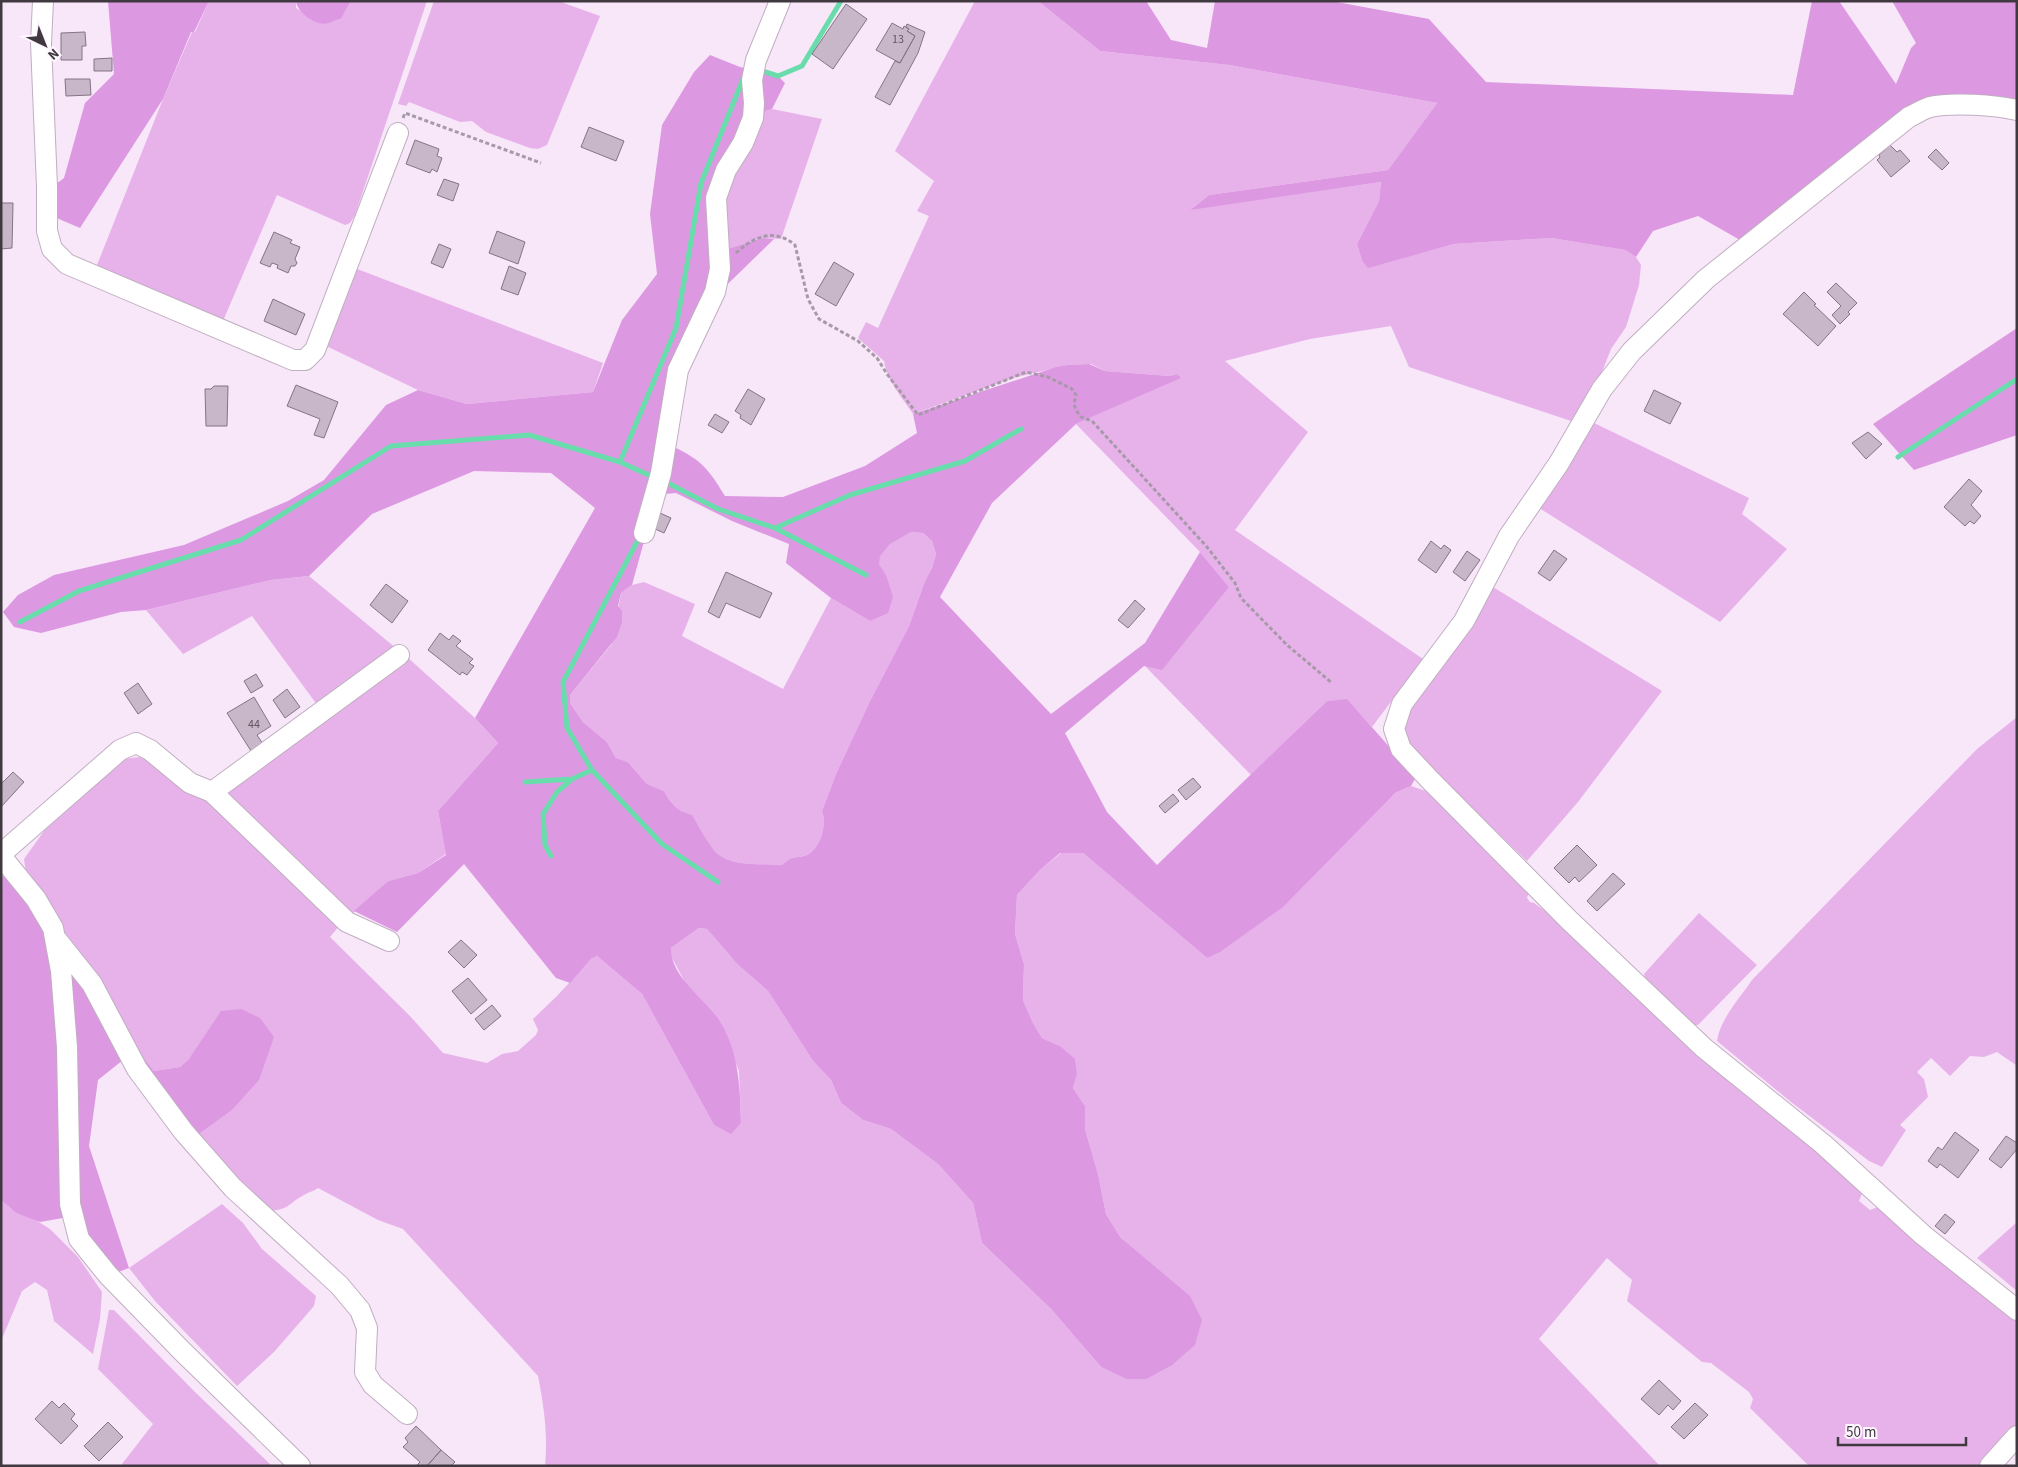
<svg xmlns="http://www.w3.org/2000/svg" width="2018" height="1467" font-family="'Source Sans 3',sans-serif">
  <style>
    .green { fill: #e7b2ea }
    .forest { fill: #dd98e2; fill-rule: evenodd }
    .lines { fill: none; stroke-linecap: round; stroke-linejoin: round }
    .stream { stroke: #68dcab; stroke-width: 5 }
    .building { fill: #c8b6c9; stroke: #847485 }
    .minor-casing { stroke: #c0aec1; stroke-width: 22 }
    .path { stroke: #a79aa8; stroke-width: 3; stroke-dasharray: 4 2.5; stroke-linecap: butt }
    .minor { stroke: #fff; stroke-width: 20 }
    .labels { text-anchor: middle; stroke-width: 4; stroke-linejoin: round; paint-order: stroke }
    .number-label { font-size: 12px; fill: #625862 }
  </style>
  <rect width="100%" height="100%" fill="#f8e6f9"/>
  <path class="green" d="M209,1H296V8L324,24L341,19L351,1H427L355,215L350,223L345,225L277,195L223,321L95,270L163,99L192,32H195Z
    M434,1H558L600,16L547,145L538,149L530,148L486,132L472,121L460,122L409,102L406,106L398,104Z
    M975,1H1038L1100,51L1229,65L1437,103L1388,170L1209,195L1191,209L1381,182L1379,201L1357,244L1362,261L1368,267L1454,244L1551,238L1625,250L1636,257L1641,265L1639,285L1626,327L1611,349L1600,377L1574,422L1409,367L1391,326L1310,339L1225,361L1308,432L1235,530L1423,659L1372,727L1347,700L1327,701L1251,775L1144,665L1229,587L1200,552L1076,424L1180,378L1177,374L1170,376L1105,371L1091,364L1067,365L1013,378L913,414C902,397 887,381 884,361L858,338L866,322L878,328L929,216L917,211L934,181L895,151Z
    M772,109L822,119L781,239L762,238L724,250L720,170L751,125L766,111Z
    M352,267L603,363L593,392L467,404L418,390L322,344Z
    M1592,422L1749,498L1742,514L1787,549L1720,622L1536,506Z
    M911,532L923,533L932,541L936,554L932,568L925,581L909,626L869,703L836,774L822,811C827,824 821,848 807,855C795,860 795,853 782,865C761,863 729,868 714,850C706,841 699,825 692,816C678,812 670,803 664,791L647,784L628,762L616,758L607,742L583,722L570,703V695L612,644L621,593L632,585L644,582L695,604L682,636L783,689L831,598L870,621L886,575C884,572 880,567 879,564C875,549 901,537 911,532Z
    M309,576L397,649L318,706L252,616L183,654L146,610L271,580Z
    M1488,584L1662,691L1578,802L1527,861L1411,750L1402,738V720Z
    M407,657L475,718L498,743L438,811L446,854L418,873L388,881L350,916L228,797L230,786Z
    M2017,717V1064L2016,1065L1997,1052L1984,1057L1970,1056L1950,1076L1931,1058L1917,1072L1924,1079L1928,1097L1900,1125L1906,1130L1882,1167L1869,1161L1791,1102L1717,1041C1720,1019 1740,998 1752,980L1977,749Z
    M140,757L151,761L214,806L340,925L330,937L410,1016L443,1053L487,1063L502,1054L518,1051L536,1035L538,1030L533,1019L557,996L591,959L597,956L642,994L714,1125L738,1126L741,1123L739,1071L718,1020L686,984L671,956V948L699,928L707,929L737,964L768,991L813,1061L831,1080L841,1103L863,1120L891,1129L938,1164L973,1203L982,1243L1051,1309L1101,1367L1126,1379H1147L1171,1366L1140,1256L1121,1238L1106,1214L1098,1174L1085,1129V1106L1073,1088L1077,1075L1060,1046L1042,1038L1033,1023L1023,1000L1024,964L1015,934L1017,895L1040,870L1061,853H1083L1207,958L1395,793L1411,786L1426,791L1529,892L1527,898L1530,902L1534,903L1560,922L1864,1188L1859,1201L1870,1210L1883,1205L2017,1316V1427L1982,1466H1809L1750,1408L1753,1399L1749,1392L1711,1363L1702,1362L1627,1301L1632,1280L1607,1258L1539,1339L1660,1466H545C548,1435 544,1406 538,1376L403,1229L378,1220L318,1188C314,1191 309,1192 304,1195C286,1205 290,1210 266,1211L195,1137L231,1111L189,1059L180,1067L154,1071L122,1031L27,880L24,859L44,831L124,759Z
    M1699,913L1757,965L1698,1025H1695L1646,981L1644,974Z
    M1,1200L16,1213L34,1219L50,1229L78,1257L102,1292L100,1319L93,1354L54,1321L47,1290L35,1282L22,1291L1,1341Z
    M222,1204L243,1223L262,1249L316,1296L314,1306L274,1352L237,1386L155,1301L129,1268Z
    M2017,1222V1291L1977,1258Z
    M109,1310H114L195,1392L272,1466H124L122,1464L153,1424L98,1369Z"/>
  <path class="forest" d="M108,1H209L194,32H191L163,99L80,228L52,216V187L64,178L85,103L114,74Z
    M296,1H351L341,19C336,20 330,23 325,24C314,24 297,12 296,1Z
    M1038,1H1146L1171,40L1207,48L1215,1H1331L1429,19L1486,82L1793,95L1812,1H1839L1896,84L1911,48L1916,43L1892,1H2017V112L1923,100L1908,106L1740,240L1698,216L1653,231L1636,257L1625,250L1551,238L1454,244L1368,268L1362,261L1357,244L1379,201L1381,182L1190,210L1209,195L1388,170L1437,103L1229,65L1100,51Z
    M710,55L740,67L778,76L785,83L772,109L766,111L751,125L720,170L724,250L762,238L774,239L698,313L668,444C701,460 706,465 725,496L783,497L865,466L917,433L913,414L1056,367L1067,365L1089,364L1105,371L1170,376L1177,374L1181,378L1076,424L992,503L940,597L1051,714L1145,643L1200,552L1229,587L1162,670L1144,666L1065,733L1107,812L1157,865L1327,701L1347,699L1416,777L1411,786L1395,793L1283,907L1220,952L1207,958L1083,853H1060L1040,870L1017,895L1015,934L1024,964L1023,1000L1033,1023L1042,1038L1060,1046L1075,1059L1077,1075L1073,1088L1085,1106V1129L1098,1174L1106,1214L1121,1238L1190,1296L1202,1320L1195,1345L1171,1366L1147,1379H1126L1101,1367L1051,1309L982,1243L973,1203L938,1164L891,1129L863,1120L841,1103L831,1080L813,1061L768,991L737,964L707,929L699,928L671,948C670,976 705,999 719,1020C739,1051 740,1087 741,1123L731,1134L714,1125L642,994L597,956L591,959L570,983L556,978L464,864L397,932L354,911L388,881L418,873L446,855L438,811L498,743L475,718L595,508L551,473L474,471L372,514L309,576L271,580L146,610L121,612L41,633L14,627L3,612L18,595L54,575L184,545L288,501L324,480L386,405L418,390L467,404L593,392L622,320L657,274L650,214L662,125L694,72ZM676,493L732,521L789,544L786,563L831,598L870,621L888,613L893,597L886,575L879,564L880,556L890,544L911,532L923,533L932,541L936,554L932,568L925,581L909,626L869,703L836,774L822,811C827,824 821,848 807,855C795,860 795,853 782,865C761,863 729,868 714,850C706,840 699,826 692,815C678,812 670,803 664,791L647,784L628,762L616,758L607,742L583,722L570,703V695L617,637L622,622V611L618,606L621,593L632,585L646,534L665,494Z
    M2017,328V435L1914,470L1873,424Z
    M1,876L27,880L122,1031L154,1071L180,1067L189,1059L221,1011L241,1009L260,1018L274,1037L259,1080L231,1111L195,1137L123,1060L98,1080L89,1146L129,1268L113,1274L77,1220L63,1218L40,1222L16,1213L1,1200Z"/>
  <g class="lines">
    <path class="stream" d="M759,70L778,76L802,66L841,1
      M1898,457L2017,379
      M655,478L620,462L676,328L701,183L743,79L746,76
      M664,481L718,509L775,528L850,495L965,461L1021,429
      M775,528L866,575
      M640,536L563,682L567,728L592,770L662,844L718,882
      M20,622L79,591L241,540L391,446L529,435L620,462
      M525,782L572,779
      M551,856L545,845L543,814L557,792L572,779L592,770"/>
  </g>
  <path class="building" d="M846,4L867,19L833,69L812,54Z
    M892,23L903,29L904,26L909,29L907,31L915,36L900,63L876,50Z
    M907,24L925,32L918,53L890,105L875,97L895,61L900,63L915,36L907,31L909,29L906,27Z
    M85,32L86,46H82V60H61V33Z
    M112,58V71H94V59Z
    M65,79H90L91,95L66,96Z
    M589,127L624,141L616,161L581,147Z
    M415,140L439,149L437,156L442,158L437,172L432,169L430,173L406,164Z
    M1890,145L1897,152L1900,150L1910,161L1891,177L1877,160L1880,157L1879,155Z
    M1936,149L1949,163L1942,170L1928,157Z
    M444,179L459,184L453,201L437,195Z
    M1,203H13L12,248L1,249Z
    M497,231L525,242L518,264L489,253Z
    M274,232L292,240L290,243L300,247L295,259L297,263L295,266H291L288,273L277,268L278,265L272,263L270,267L260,263Z
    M439,244L451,249L443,268L431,263Z
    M834,262L854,274L836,306L815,294Z
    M509,266L526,273L518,295L501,289Z
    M1836,283L1857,303L1848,312L1850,314L1840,324L1832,315L1841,306L1827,292Z
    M1804,292L1816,304L1814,305L1836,326L1818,346L1783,314Z
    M273,299L305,314L296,335L264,321Z
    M296,385L338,402L324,438L314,435L320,419L287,406Z
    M214,386H228L227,426H206L205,389H211Z
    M748,389L765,399L751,425L740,418L741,415L735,411Z
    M1654,390L1681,403L1670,424L1644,411Z
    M715,414L729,422L722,433L708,425Z
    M1868,432L1882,444L1866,459L1852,443Z
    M1969,479L1982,491L1971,505L1981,516L1974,524L1970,521L1965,526L1944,507Z
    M660,513L671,518L664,533L653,528Z
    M1431,541L1441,549L1444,545L1451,550L1436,573L1418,560Z
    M1554,550L1567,559L1550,581L1538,573Z
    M1467,551L1480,560L1465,581L1453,572Z
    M726,572L772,593L760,618L726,603L719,618L708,612Z
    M386,584L408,601L392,623L370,605Z
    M1135,600L1145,609L1128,628L1118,620Z
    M440,633L449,640L453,635L461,641L456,646L473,659L469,663L474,666L467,675L462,672L460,675L428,650Z
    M256,674L263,686L251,693L244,681Z
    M138,683L152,704L138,714L124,693Z
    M287,689L300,707L285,718L273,700Z
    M254,697L271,726L257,735L263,744L251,751L227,713Z
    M13,772L24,782L1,807V784Z
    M1193,778L1201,787L1186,800L1178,790Z
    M1173,794L1179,801L1165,813L1159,806Z
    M1577,845L1597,865L1579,882L1575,877L1569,883L1554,868Z
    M1613,873L1625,884L1597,911L1587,901Z
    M461,940L477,955L464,968L448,952Z
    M468,978L487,1000L471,1014L452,991Z
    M492,1005L501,1016L484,1030L475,1019Z
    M1955,1132L1979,1150L1958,1178L1940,1164L1937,1168L1928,1161L1938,1147L1942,1150Z
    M2006,1136L2017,1143V1149L2001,1168L1989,1159Z
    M1945,1214L1955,1222L1945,1234L1935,1226Z
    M1659,1380L1681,1401L1673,1410L1668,1405L1659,1415L1641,1399Z
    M52,1401L59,1408L64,1403L75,1414L71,1419L78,1426L61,1444L35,1419Z
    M1695,1403L1708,1415L1684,1439L1671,1427Z
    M108,1422L123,1437L99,1461L84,1446Z
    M416,1426L441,1450L427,1466H416L420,1462L403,1447L408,1442L405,1438Z
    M441,1450L455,1462L451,1466H427Z"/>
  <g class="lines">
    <g class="minor-casing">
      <path id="minor" d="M43,1L41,43L47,187V231L52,249L67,264L293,360H305L315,350L398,133
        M2017,110C1995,105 1952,102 1930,107C1923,109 1916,114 1909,117L1706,279L1632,351L1602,389L1559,463L1509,536L1464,621L1402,704L1394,729L1401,749L1430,780L1569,920L1704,1048L1823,1144L1923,1235L2017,1310
        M644,533L661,473L678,370L715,292L720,269L716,198L726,170L743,143L753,118L754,103L752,80L756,60L780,1
        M212,792L347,922L389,941
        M1,854L120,750L136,743L150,750L190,783L212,792L399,655
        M1,856L36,899L53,928L61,971L67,1047L70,1204L79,1239L108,1275L182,1351L300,1466
        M57,940L92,984L137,1069L183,1131L233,1188L339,1285L360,1310L367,1328L365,1372L373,1385L407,1414
        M1990,1466L2017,1436"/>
    </g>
    <path class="path" d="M403,118L405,113L541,163
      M736,253C754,236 775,228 795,245L808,299L819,319L858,341L877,358L887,374L918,415L1026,372L1048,377L1072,389L1076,395L1074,404L1076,410L1081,417L1092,421L1207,547L1235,583L1241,598L1287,645L1332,683"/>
    <use href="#minor" class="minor"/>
  </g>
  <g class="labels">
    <g class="number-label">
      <text x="898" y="43">13</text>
      <text x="254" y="728">44</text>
    </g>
  </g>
  <rect width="2018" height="1467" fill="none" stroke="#403940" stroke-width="5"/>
  <g transform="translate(45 45) rotate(137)" stroke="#fff7ff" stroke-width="4" paint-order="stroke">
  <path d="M0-4L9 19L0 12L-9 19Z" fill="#403940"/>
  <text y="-8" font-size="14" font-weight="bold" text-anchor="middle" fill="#403940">N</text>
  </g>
  <path d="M1838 1437v8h128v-8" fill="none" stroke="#403940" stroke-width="2.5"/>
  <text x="1846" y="1437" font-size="15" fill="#403940" stroke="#fff7ff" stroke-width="4" paint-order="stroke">50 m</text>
</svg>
